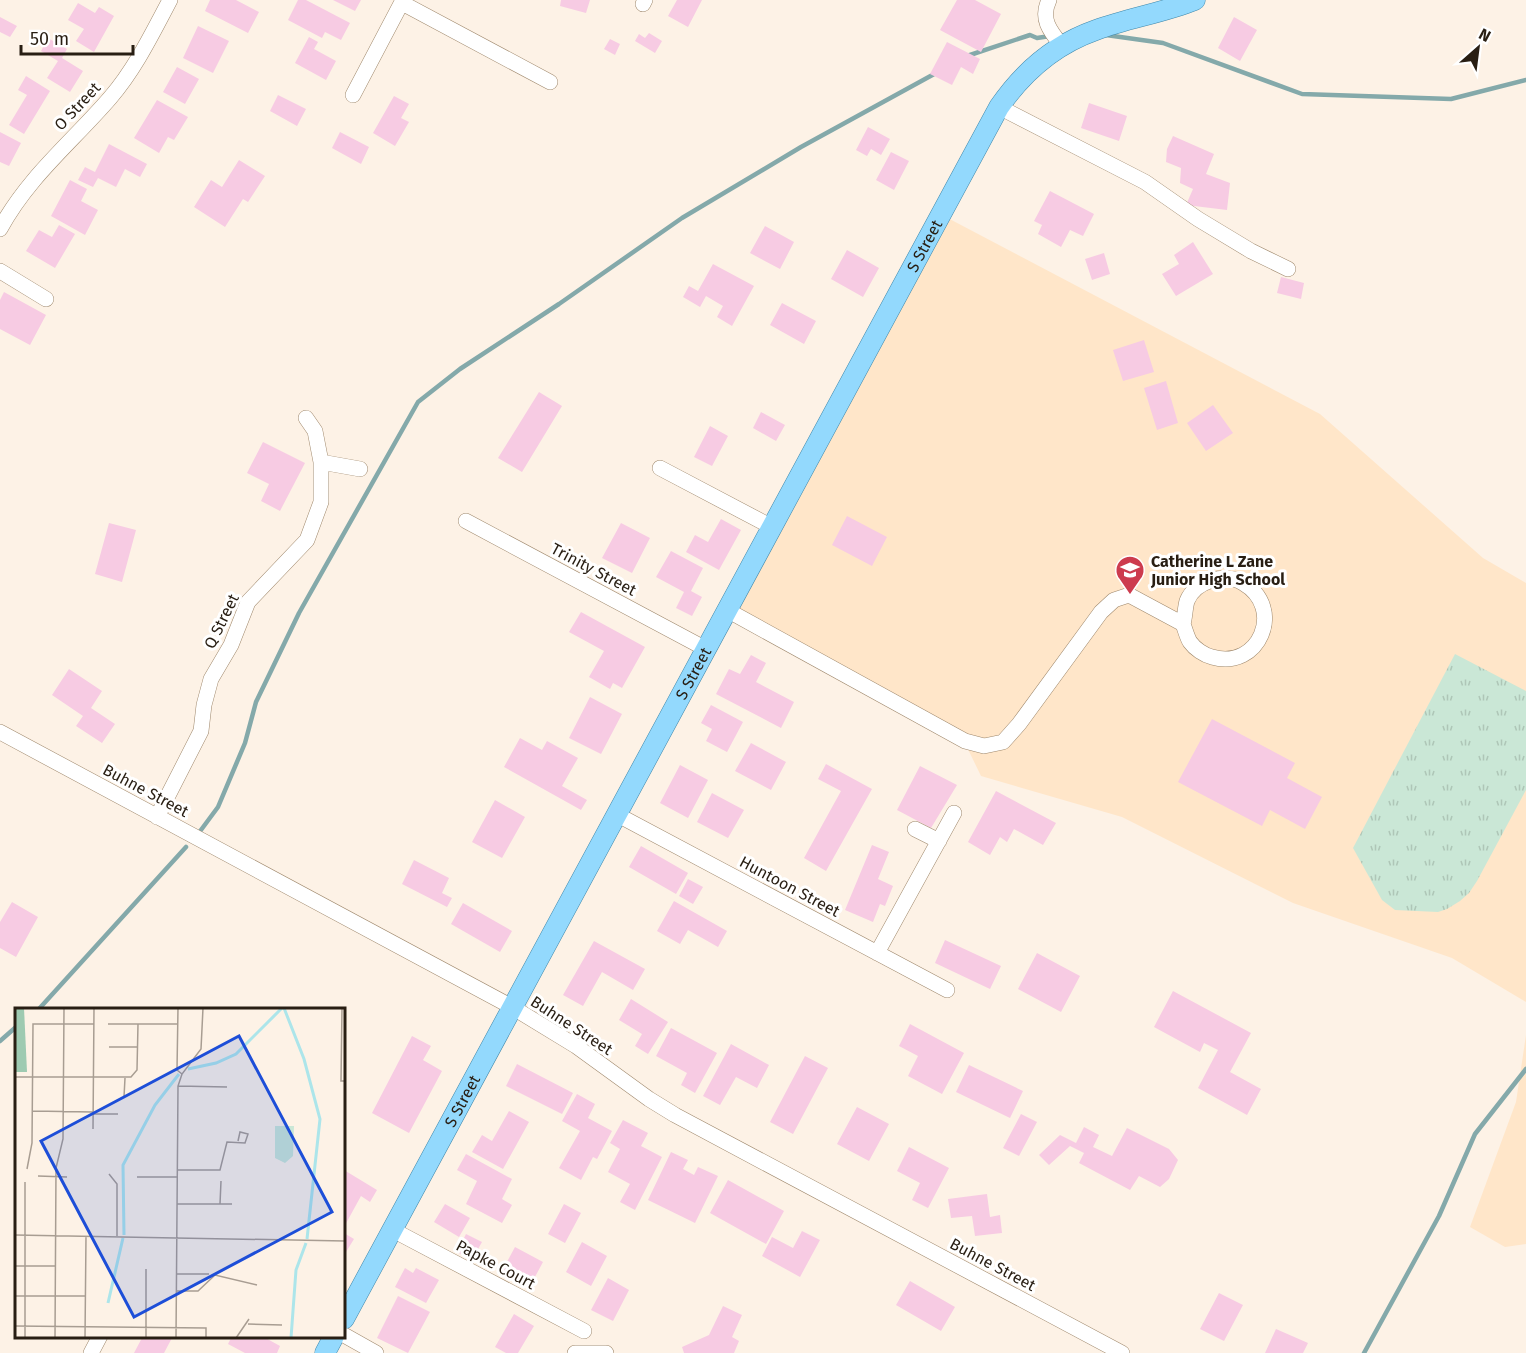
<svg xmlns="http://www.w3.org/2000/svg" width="1526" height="1353" font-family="'Fira Sans',sans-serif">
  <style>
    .built { fill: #ffe6c9 }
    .park { fill: url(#park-tufts) }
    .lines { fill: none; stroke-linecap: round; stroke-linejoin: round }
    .stream { stroke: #84a9aa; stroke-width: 4.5 }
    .building { fill: #f7cbe3 }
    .minor-casing { stroke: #9f886c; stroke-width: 16 }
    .major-casing { stroke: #3f87aa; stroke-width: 21 }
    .minor { stroke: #fff; stroke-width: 15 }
    .major { stroke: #93d9fd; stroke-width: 20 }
    .labels { text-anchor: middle; stroke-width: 6; stroke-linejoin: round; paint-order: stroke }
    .street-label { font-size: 16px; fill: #281e13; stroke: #fff }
    .poi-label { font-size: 16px; font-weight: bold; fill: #281e13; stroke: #fff; text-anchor: start }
    .inset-river { fill: none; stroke: #ace5ea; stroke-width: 3 }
    .inset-road { fill: none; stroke: #a89d92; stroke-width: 1.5 }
    .view { fill: #1d4ed8; fill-opacity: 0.15; stroke: #1d4ed8; stroke-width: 3 }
    .inset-edge { fill: none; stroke: #281e13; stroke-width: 3 }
  </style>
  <defs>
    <pattern id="park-tufts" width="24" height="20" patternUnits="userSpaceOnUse" patternTransform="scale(1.5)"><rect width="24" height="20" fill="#cae7d6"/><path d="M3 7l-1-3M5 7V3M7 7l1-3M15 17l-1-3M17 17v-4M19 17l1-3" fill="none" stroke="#aec6b7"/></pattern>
  </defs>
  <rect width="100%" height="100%" fill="#fdf2e6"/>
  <path class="built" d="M942,215L1320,414L1483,558L1526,583V1002L1452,958L1293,903L1122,817L981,776L964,741L727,610Z
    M1526,1035V1244L1505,1247L1470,1227L1516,1102Z"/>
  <path class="park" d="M1455,654L1526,691V790L1477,881L1469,893L1460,901L1447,909L1438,912L1395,910L1382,900L1353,848Z"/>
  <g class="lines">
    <path class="stream" d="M1106,35L1163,43L1302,94L1451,99L1526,80
      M967,56L1030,35L1037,38L1050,36
      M198,834L218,807L245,743L256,702L299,613L418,402L460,369L559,304L682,218L801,147L936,73
      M38,1010L186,847
      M0,1041L16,1027
      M1364,1353L1439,1216L1475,1134L1526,1069"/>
  </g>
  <path class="building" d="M210,0H236L259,12L248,33L205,11Z
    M298,0H306L350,23L341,40L325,32L322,38L288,20Z
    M333,0H361L355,11Z
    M561,0H590L586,13L560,6Z
    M677,0H702L688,27L668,16Z
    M957,0H975L1001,14L981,52L940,30Z
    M78,3L95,13L99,7L114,16L94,52L76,41L84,29L68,20Z
    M0,17L17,26L10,37L0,32Z
    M1234,17L1257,30L1240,61L1218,48Z
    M198,26L229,41L213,73L183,58Z
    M649,33L662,41L655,53L635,41L639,34L645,38Z
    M309,37L318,42L314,49L336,61L326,80L295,63Z
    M48,38L67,49L62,58L83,71L70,92L47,78L58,61L41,51Z
    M610,39L620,44L615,55L604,49Z
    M947,42L980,59L973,74L961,67L952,85L930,74Z
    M177,67L199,79L185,104L163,92Z
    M26,76L50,91L24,134L9,125L27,95L18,90Z
    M278,95L306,109L297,126L270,111Z
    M394,96L409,104L401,118L409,122L395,146L373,133Z
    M157,100L188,117L174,140L168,137L159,153L134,138Z
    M1089,103L1127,116L1119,141L1081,128Z
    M868,127L890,139L881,155L871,149L867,156L856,150Z
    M0,132L21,143L9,166L0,162Z
    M340,132L369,147L361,164L332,148Z
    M1173,136L1214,154L1206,174L1230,183L1227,210L1186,205L1193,189L1180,183L1181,168L1166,162L1167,149Z
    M109,144L147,164L140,177L125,169L116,187L98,178L93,187L78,180L85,167L95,172Z
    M891,152L909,161L894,190L876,180Z
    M239,160L265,176L248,202L243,199L225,227L194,207L211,180L222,187Z
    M70,180L87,189L81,201L98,210L85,235L51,216Z
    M1050,191L1094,214L1083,236L1070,230L1061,247L1038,234L1042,225L1034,221Z
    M59,225L75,234L55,268L26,251L39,230L52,237Z
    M765,226L794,242L780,269L750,253Z
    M1193,242L1213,274L1176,296L1162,274L1179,264L1174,255Z
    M847,250L879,268L863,297L831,279Z
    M1104,253L1110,274L1092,280L1085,259Z
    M713,264L754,286L732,326L717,317L723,306L706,296L700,307L683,297L689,286L698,291Z
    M1281,277L1304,283L1301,299L1277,293Z
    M4,292L46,315L30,345L0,329V300Z
    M782,303L816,321L804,344L770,325Z
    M1144,340L1154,372L1123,381L1113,350Z
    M1166,381L1178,423L1157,430L1144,388Z
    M539,392L562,406L522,472L498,458Z
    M1213,405L1233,433L1206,451L1187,423Z
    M761,412L785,425L776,441L753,428Z
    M710,426L728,436L712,466L694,457Z
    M263,442L305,463L280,511L261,501L269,484L247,473Z
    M847,516L887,537L872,566L832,545Z
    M721,519L741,530L719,570L686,552L695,535L708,542Z
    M109,523L136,530L122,582L95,574Z
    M621,523L650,538L632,573L602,558Z
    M671,551L703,568L691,591L702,597L692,616L676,608L684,592L656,577Z
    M581,612L645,647L622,688L613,683L610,689L589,677L604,651L569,632Z
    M751,655L766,663L756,682L794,702L781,728L716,694L729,669L740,674Z
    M69,669L102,691L91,708L115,724L102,743L76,726L83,716L52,695Z
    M590,697L622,714L601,754L569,738Z
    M711,705L743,722L727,752L706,741L712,729L701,723Z
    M1212,719L1295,763L1287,778L1322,797L1305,829L1270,810L1262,826L1178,782Z
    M520,738L542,750L547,741L578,758L562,786L587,800L581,810L504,767Z
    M751,743L786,762L771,790L735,771Z
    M826,764L872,789L826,871L804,858L841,791L818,779Z
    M680,765L708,780L688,818L660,803Z
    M920,766L957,785L931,828L897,810Z
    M996,791L1056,823L1043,845L1014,829L1007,842L1000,837L990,855L968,842Z
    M712,793L744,810L728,838L697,822Z
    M495,800L525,817L502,858L472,842Z
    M872,845L889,852L878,879L893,886L885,906L880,904L873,922L845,910Z
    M641,846L688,873L676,894L629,867Z
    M414,860L449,878L442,893L452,898L447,907L402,884Z
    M688,879L703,887L693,904L679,896Z
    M674,901L727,931L718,947L688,930L680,944L657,931Z
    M12,902L38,917L16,957L0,948V922Z
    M463,903L512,931L500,952L451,924Z
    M945,940L1001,966L990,989L935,963Z
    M594,941L645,969L633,990L602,972L583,1006L563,995Z
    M1037,953L1080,976L1061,1012L1018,989Z
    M1173,991L1251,1033L1230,1072L1261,1089L1247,1115L1198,1088L1218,1050L1204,1043L1200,1052L1154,1027Z
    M631,999L668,1022L648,1054L635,1046L642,1034L619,1020Z
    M910,1024L964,1053L942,1094L908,1076L918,1056L899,1046Z
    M671,1028L717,1053L695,1093L681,1085L687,1073L656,1056Z
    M412,1036L431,1046L423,1060L442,1071L409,1133L372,1113Z
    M731,1044L769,1065L757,1088L736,1077L720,1105L703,1096Z
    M805,1056L828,1068L793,1134L770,1122Z
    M517,1064L573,1093L562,1114L506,1086Z
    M969,1065L1023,1091L1010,1118L956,1092Z
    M577,1094L595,1104L588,1118L612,1131L597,1159L593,1157L581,1180L559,1168L580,1131L562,1121Z
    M857,1107L889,1124L869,1161L837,1144Z
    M509,1111L529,1122L503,1169L472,1152L482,1135L492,1141Z
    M1021,1114L1037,1122L1019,1156L1003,1148Z
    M623,1120L648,1133L641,1146L662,1157L635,1210L620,1202L630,1184L608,1172L620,1149L610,1143Z
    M1084,1127L1099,1135L1093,1147L1112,1156L1127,1128L1169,1149L1178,1160L1169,1179L1160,1187L1139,1176L1130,1190L1079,1163L1084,1153L1070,1146L1049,1165L1039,1155L1060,1135L1076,1143Z
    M909,1147L949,1168L928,1208L912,1200L920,1183L897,1171Z
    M671,1152L688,1160L683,1169L694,1175L698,1167L718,1176L695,1223L648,1200Z
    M466,1154L512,1179L502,1199L512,1205L502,1223L466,1204L477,1181L457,1170Z
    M344,1170L377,1190L370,1202L361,1196L344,1227Z
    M728,1180L784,1211L766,1244L710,1213Z
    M987,1194L990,1217L1000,1215L1002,1233L975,1236L972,1216L951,1218L948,1199Z
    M445,1204L470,1218L459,1237L434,1222Z
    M564,1204L581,1213L565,1243L548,1234Z
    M802,1231L820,1240L800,1277L762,1256L772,1237L793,1248Z
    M344,1233L354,1239L346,1252L344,1250Z
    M466,1234L482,1242L472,1260L457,1252Z
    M582,1242L607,1256L591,1286L566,1272Z
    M515,1247L543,1262L529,1288L501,1273Z
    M405,1268L413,1273L416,1268L439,1280L426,1303L395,1287Z
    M608,1278L629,1290L613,1321L591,1310Z
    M910,1281L955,1307L941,1331L896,1305Z
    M1219,1293L1243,1305L1224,1341L1200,1329Z
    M398,1296L430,1312L408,1353L377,1338Z
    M723,1306L742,1315L732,1337L739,1341L734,1353H684L682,1347L709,1335Z
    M514,1314L534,1326L518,1353H506L495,1347Z
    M1276,1329L1308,1343L1303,1353H1265Z
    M143,1336H173L164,1353H134Z
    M232,1336H262L280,1346L277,1353H245L228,1344Z"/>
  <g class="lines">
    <g class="minor-casing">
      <path id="minor" d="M1049,0C1040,19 1050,31 1062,46
        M402,3L550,82
        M643,4L645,0
        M353,95L403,0
        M999,107L1145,182L1198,219L1251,251L1288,269
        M0,229C28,177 72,142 110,98C135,69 152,34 170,0
        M0,271L46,299
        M321,462L360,469
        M660,468L772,527
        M466,521L706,649
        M727,610L965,741L984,746L1003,742L1019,724L1101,612L1114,600L1129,595L1183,624C1185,629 1187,637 1190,642C1195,649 1204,655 1212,657C1259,671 1286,608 1243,583C1225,572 1195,581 1187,601C1185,608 1185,617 1183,624
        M0,732L512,1007L576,1046L649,1099L675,1115L1122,1353
        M616,814L947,990
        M157,817L201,731L204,705L211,679L231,645L248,602L307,540L321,502V462L315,431L306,418
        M915,829L939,841
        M877,953L954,813
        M391,1229L584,1331
        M344,1335L376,1353
        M91,1353L100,1336
        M575,1353H606"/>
    </g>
    <g class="major-casing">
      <g id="major">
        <path id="s1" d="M344,1319L999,107C1023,72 1056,44 1096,30C1128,18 1163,13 1195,0"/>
        <path d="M325,1353L334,1336"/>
      </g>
    </g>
    <use href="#minor" class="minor"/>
    <use href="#major" class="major"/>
  </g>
  <defs>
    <g id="school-pin" transform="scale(1.5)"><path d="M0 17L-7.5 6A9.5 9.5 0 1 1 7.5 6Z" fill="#cd3c4e" stroke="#fff"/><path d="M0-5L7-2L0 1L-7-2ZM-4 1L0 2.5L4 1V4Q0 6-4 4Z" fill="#fff"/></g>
  </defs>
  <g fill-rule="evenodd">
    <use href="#school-pin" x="1130" y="570"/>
  </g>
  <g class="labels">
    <g class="street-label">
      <text transform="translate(77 106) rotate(-47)" y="6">O Street</text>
      <text dy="6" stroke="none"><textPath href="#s1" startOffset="1220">S Street</textPath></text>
      <text transform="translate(594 569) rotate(28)" y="6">Trinity Street</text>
      <text transform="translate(221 621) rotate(-64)" y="6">Q Street</text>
      <text dy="6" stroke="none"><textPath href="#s1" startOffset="734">S Street</textPath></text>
      <text transform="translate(146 790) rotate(28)" y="6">Buhne Street</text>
      <text transform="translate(790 886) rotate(28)" y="6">Huntoon Street</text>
      <text transform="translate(572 1025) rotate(33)" y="6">Buhne Street</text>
      <text dy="6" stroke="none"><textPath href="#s1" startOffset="248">S Street</textPath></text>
      <text transform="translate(496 1264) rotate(28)" y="6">Papke Court</text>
      <text transform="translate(993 1264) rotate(28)" y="6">Buhne Street</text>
    </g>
    <g class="poi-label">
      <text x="1151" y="567">Catherine L Zane<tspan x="1151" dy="18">Junior High School</tspan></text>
    </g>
  </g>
  <g transform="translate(15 1008)">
    <rect width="330" height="330" fill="#fdf2e6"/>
    <path d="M0,0H9L12,64H1Z" fill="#9ecab1"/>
    <path d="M260,118H279L278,148L270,155L260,150Z" fill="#cae7d6"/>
    <path class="inset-river" d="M269,0L289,51L305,111L292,231M173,61L201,55L221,46L267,0M109,227L108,157L140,97L164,66M93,295L108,230M276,330L281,262L291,235"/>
    <path class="inset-road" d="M163,0L162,62L167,66M327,0L326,73H330M93,16H162M94,39H123M0,69H116L122,62L123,16M163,78L212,79M109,89L110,70M17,103L78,104M78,106H103M78,121L79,0M12,161L17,135L18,16H79M162,162H205L212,134L230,135L233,126L225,124L223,133M94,166L102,176V228M23,168L52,169M122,169H162M162,196H217M205,196L206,173M0,227L330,233M0,258H41M161,266H194M161,283H183L200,267L242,277M0,288H71M233,316L267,317M0,318L191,320V330M10,330V174M40,330L41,160L48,131L49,0M70,330L71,228M131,330V261M161,330L163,78L167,66L186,41L188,0M221,330L234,311"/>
    <path class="view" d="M224,28L317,204L119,309L26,133Z"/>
    <rect width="330" height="330" class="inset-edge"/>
  </g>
  <g transform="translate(1478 48) rotate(28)" stroke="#ffffff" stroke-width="4.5" paint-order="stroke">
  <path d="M0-4.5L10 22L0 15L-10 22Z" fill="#281e13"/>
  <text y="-9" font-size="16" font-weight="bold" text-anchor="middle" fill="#281e13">N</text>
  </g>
  <path d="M21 45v9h112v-9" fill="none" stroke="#281e13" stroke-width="3"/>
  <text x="30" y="45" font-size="18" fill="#281e13" stroke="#ffffff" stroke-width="4.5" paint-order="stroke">50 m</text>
</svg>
